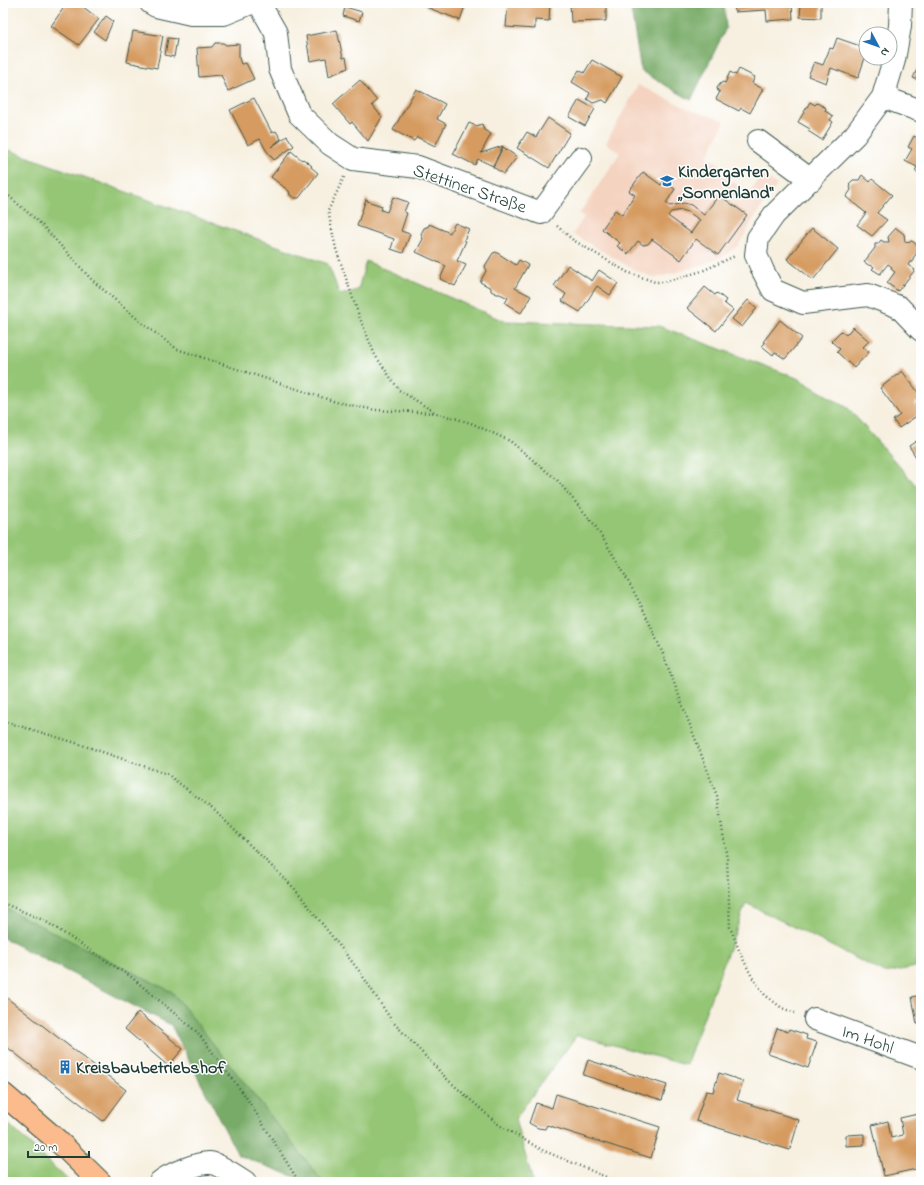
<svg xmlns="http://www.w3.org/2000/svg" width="924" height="1185" font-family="'Indie Flower',sans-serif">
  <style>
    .built { fill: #f4d3c0 }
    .green { fill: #95c676; stroke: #5a8255 }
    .forest { fill: #78ab67; stroke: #4c744e }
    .building { fill: #d69b61; fill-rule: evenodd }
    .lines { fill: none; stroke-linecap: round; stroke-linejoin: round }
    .street-casing { stroke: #3f584e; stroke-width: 24 }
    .primary-casing { stroke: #3f584e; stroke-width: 24 }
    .path { stroke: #3f584e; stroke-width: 2.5; stroke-dasharray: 1 3; stroke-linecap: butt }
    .street { stroke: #fff; stroke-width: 22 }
    .primary { stroke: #fbbb8c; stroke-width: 22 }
    .labels { text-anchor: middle; stroke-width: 3; stroke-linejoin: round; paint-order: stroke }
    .poi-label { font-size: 18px; font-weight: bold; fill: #1f3d34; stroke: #fff; text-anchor: start }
    .street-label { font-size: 18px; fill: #1f3d34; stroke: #fff }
  </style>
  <rect width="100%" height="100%" fill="#fff"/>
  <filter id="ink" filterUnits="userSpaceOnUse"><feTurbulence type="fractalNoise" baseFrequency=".025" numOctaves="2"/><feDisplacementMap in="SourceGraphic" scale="8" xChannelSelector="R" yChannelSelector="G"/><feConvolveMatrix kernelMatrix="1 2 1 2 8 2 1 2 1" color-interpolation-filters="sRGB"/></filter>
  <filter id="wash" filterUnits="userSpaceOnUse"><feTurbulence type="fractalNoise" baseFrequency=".012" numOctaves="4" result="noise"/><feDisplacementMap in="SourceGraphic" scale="16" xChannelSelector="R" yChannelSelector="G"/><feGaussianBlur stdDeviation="0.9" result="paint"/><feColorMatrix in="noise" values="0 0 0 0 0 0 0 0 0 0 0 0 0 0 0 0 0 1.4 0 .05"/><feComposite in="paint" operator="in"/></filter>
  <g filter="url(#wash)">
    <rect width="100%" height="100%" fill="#f7f0e0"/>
    <path class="built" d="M638,85L693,111L725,121L707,157L720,164L721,171L726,178L750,192L763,175L777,185L753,220L738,246L722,257L702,265L656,278L637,271L610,256L573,234L584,217L579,214L620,153L606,143Z"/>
    <path class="green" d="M3,148L328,264L340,295L358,290L366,261L504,321L659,326L797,378L848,408L921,491V966L885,973L746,903L686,1065L577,1035L515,1119L533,1182H323L172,992L3,907Z
      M3,1119L70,1182H3Z"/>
    <path class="forest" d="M630,3H724L726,28L691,100L641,71Z
      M3,907L172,992L323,1182H308L238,1155L171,1025L3,938Z"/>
    <g id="blocks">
      <path class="building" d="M67,3H80L83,5L82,6L99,19L79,45L51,26Z
        M428,3H466L460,20L426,7Z
        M508,3H550L549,21L535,20V29L506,27Z
        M570,3H606V21L571,22Z
        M734,3H792L793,19L767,21L766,10L735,12Z
        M801,3H821V18L800,17Z
        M345,7L362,12L359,21L343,16Z
        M106,16L113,21L105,40L94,32Z
        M337,30L343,58L346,57L348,68L329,76L326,58L310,61L306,36Z
        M133,31L163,36L157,68L127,62Z
        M168,38L177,39L174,57L165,55Z
        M837,38L866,48V55L858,78L831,68L826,83L808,76L814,62L823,65L830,48L833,49Z
        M215,43H223L226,45L239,44V58L241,64L246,63L254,79L228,91L221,75L199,77L197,48L212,47Z
        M592,60L622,77L607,103L603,100L593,103L587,99L590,93L572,82L579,70L584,73Z
        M921,61V81L913,78Z
        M739,69L755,77L752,83L763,89L750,113L741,108L739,111L716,99L720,92L718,91L717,88L720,84L723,82L725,83L730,72L736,75Z
        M360,80L377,101L372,105L382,117L368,141L352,122L350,124L333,104Z
        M416,89L445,104L437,119L446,124L435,146L417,137L414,141L393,130Z
        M254,98L272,133L276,131L281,139L271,147L287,136L294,146L274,160L266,150L260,139L248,145L230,110Z
        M579,100L595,109L585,126L569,117Z
        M810,102L815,105L817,103L826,108L825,111L833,116L830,120L833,122L822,140L808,131L810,129L798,122Z
        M548,118L570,133L549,168L517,148L527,132L536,137Z
        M469,123L476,126L482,124L484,130L491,134L481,153L503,146L493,166L478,159L475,165L453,154Z
        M914,136L921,140V174L915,171L917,167L905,161L912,149L908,147Z
        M503,147L517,157L504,174L493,167Z
        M291,151L302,160L303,159L312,166L311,167L318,173L299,198H294L290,195L289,191L271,177Z
        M643,172L661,185L664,181L675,189L666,203L670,206L684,203L691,205L704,215L719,195L747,215L718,255L696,239L681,260L652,239L648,244L643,245L638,241L628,254L617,246L620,243L602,229L615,210L622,215L635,195L629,191ZM682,210L688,212L700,220L691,233L668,216L671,212Z
        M862,175L870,182L872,179L892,195L877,213L887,220L872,236L857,225L866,213L846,197L851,190L849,184L853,180H859Z
        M393,197L408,202L404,212L407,213L401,231L410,234L403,253L391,249L394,239L357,226L366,199L368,200L367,201L382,206L381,210L387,212Z
        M455,223L469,229L464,240L466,241L457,261L466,265L455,286L440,279L446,266L416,252L423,239L421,234L424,228L429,226V224L450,233Z
        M812,228L838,249L813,280L787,259Z
        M896,228L904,234L905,242L912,241L921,248L913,258V262H910L908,265L915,270L898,291L887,283L895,272L891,269L892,267L888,264L880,274L872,269L874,267L871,265L870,266L864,262L875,248V244H878L881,240L884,242H889L888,237Z
        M496,252L516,265L519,260L528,265L515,288L531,296L521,313L505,303L508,298L500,294H497L491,291V288L480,282L486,271L485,266L493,253Z
        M568,265L592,281L599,270L618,283L610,295L597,286L580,312L562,301L566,294L554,286Z
        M705,287L715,295L717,293L726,300L724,303L733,310L716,331L687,308Z
        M748,300L757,308L742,327L732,319Z
        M780,320L802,338L785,359L775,352L773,355L762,346L765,343L763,342Z
        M853,327L869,341L863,347L869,352L854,368L837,352L840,349L831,341L841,331L846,335Z
        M902,371L921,396V400L915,404L921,413L899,428L893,420L900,415L880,388Z
        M921,438V465L909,446Z
        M3,995L126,1090L103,1121L3,1044Z
        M921,995V1023L917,1024L912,997Z
        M138,1012L183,1049L168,1066L125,1029Z
        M777,1028L788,1032L789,1029L807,1035L806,1039L817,1042L808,1068L768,1054Z
        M588,1060L667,1085L662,1100L583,1075Z
        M719,1073L743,1081L737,1100L799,1120L790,1150L696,1121L706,1091L713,1092Z
        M556,1094L660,1127L651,1158L547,1125L545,1129L538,1128L529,1123L536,1103L552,1108Z
        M918,1114L921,1129V1168L884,1176L872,1125L888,1121L891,1138L903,1135L900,1118Z
        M864,1134V1145L846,1146V1135Z"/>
    </g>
  </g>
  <g filter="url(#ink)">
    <use href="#blocks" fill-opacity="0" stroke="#3f584e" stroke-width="1"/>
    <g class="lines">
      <g class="street-casing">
        <path id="street" d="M151,3L156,6L191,14H224L251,3
          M259,3L276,33L280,69L299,114L330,144L353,159L418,167L541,213L581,158
          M901,3L900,26L894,60L883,97L855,135L774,215L758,238L756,255L763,271L773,290L803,303L868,295L899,307L921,330
          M883,97L921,111
          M758,141L811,180
          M815,1019L921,1058
          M160,1182C168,1175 199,1162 210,1163C217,1163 239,1178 245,1182"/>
      </g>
      <g class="primary-casing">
        <path id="primary" d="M3,1094L57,1140L100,1182"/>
      </g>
      <path class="path" d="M344,177L328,211L336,249L359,316L375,355L399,390L436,413L471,423L510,441L557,480L594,524L620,566L643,609L663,654L717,796L727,859L730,927L741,955L752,977L765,995L782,1008L795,1013
        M3,191L41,224L92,280L142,323L177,349L336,402L375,410L436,413
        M557,226L573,240L627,272L655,282H664L702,271L735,256
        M3,721L73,742L167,774L214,810L294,888L360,972L392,1021L448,1080L499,1125L542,1150L618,1182
        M3,903L45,921L130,976L198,1033L246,1097L299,1182
        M3,1178L9,1182"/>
      <use href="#street" class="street"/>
      <use href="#primary" class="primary"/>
    </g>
  </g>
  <defs>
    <g id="school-bare" transform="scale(1.08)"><path d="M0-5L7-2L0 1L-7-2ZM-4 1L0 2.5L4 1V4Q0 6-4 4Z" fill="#1f6fb2" stroke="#fff" stroke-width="2.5" paint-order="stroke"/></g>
    <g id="building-bare" transform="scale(1.08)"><path d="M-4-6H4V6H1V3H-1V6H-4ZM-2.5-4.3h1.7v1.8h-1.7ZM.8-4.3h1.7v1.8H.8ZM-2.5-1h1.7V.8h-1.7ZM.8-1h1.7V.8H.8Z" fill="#1f6fb2" stroke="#fff" stroke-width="2.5" paint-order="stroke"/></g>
  </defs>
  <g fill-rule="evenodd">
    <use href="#school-bare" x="667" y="181"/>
    <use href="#building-bare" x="65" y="1067"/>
  </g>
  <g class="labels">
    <g class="poi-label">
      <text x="678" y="177">Kindergarten<tspan x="678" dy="21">„Sonnenland“</tspan></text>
      <text x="76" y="1073">Kreisbaubetriebshof</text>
    </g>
    <g class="street-label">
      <text transform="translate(470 188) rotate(19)" y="6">Stettiner Straße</text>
      <text transform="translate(868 1039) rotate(20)" y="6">Im Hohl</text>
    </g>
  </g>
  <rect width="924" height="1185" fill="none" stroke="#fff" stroke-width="16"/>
  <g transform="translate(878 46) rotate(131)"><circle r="19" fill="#ffffff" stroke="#a5b1ae"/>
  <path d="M0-3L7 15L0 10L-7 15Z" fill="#1f6fb2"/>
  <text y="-6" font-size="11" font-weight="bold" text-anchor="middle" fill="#1f3d34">N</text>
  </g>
  <path d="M28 1151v6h61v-6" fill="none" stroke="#1f3d34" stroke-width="2"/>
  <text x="34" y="1151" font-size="12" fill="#1f3d34" stroke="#ffffff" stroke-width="3" paint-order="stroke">20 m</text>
</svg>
